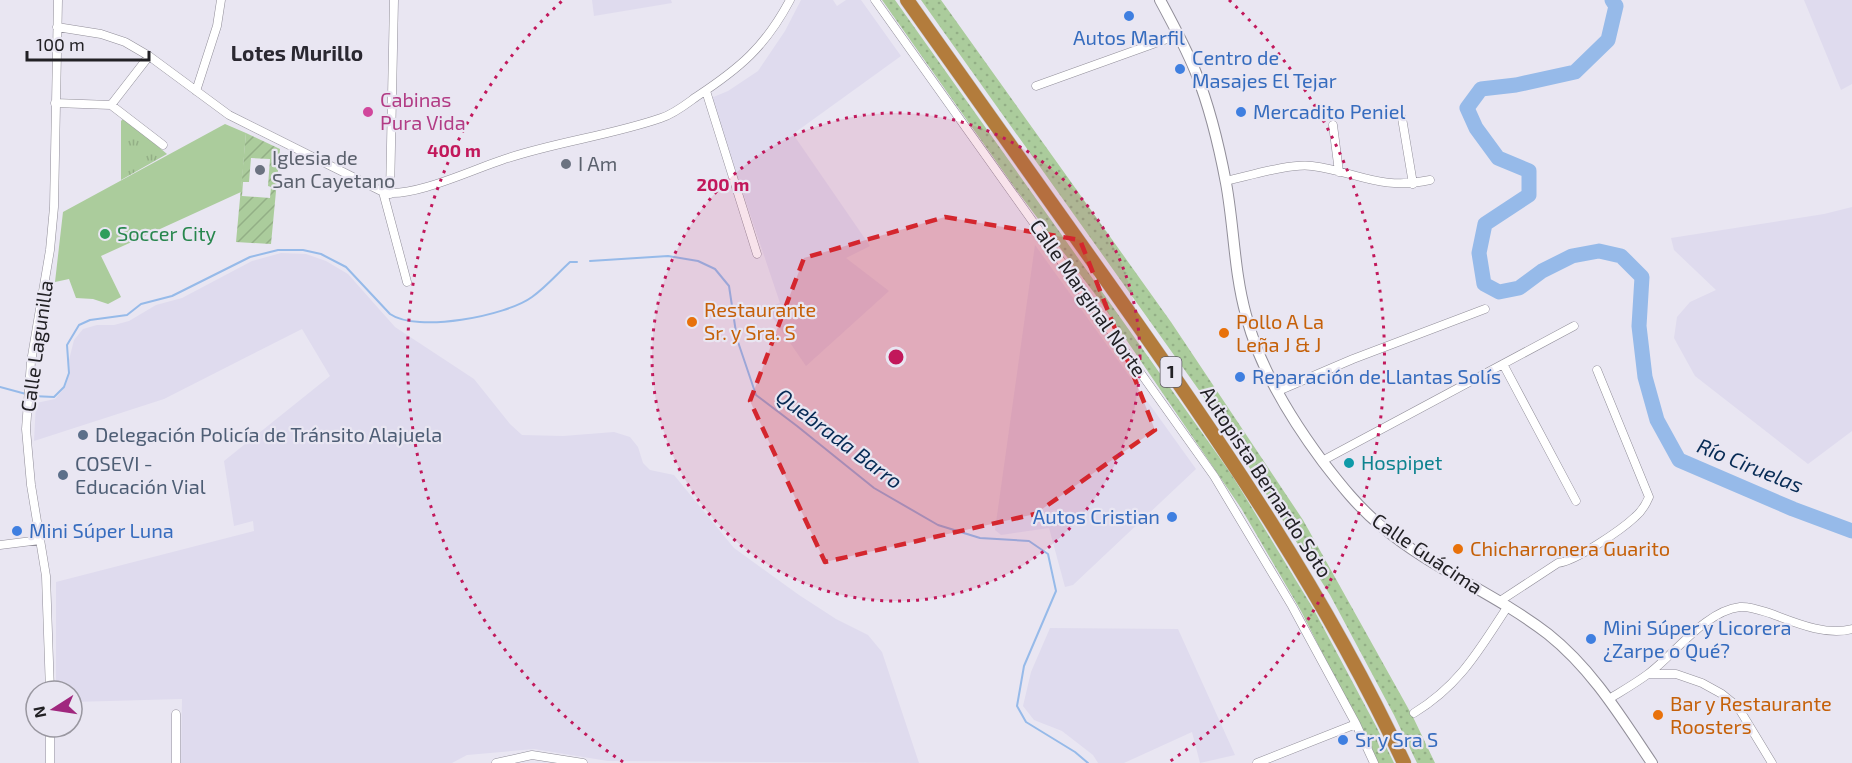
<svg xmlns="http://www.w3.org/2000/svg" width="1852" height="763" font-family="'Exo 2',sans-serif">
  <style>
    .built { fill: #dfdbee }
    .grass { fill: url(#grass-dots) }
    .park { fill: url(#park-tufts) }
    .garden { fill: url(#garden-furrows); fill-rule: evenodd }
    .pitch { fill: #abcc9c }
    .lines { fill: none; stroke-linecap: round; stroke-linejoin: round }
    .stream { stroke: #96bae9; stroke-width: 2 }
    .river { stroke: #96bae9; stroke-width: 15 }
    .street-casing { stroke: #918e99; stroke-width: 9 }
    .secondary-casing { stroke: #918e99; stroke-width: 12 }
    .highway-casing { stroke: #c6c5c6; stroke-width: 15 }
    .street { stroke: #fff; stroke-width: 8 }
    .secondary { stroke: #fff; stroke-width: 10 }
    .highway { stroke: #b37c3c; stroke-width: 14 }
    .marked { fill: #d62828; fill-opacity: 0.2; stroke: #d62828; stroke-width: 4.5; stroke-dasharray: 12 8; stroke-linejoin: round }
    .ring { fill: none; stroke: #c2185b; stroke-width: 3; stroke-dasharray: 3 6 }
    .shop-dot { fill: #3f7fe0; stroke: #e9e6f2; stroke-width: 2 }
    .hotel-dot { fill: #d1479c; stroke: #e9e6f2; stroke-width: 2 }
    .worship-dot { fill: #6b7280; stroke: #e9e6f2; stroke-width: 2 }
    .leisure-dot { fill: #2e9e5b; stroke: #e9e6f2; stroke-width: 2 }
    .food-dot { fill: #e8710a; stroke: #e9e6f2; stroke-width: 2 }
    .service-dot { fill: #5c6f8a; stroke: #e9e6f2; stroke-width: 2 }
    .culture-dot { fill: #0f9aa8; stroke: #e9e6f2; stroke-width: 2 }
    .labels { text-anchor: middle; stroke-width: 4.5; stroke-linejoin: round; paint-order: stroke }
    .shield { fill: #e9e6f2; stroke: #5e5c62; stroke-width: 1.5 }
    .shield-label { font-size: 18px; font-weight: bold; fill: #222125 }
    .shop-label { font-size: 20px; fill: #366cbe; stroke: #e9e6f2; text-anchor: start }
    .hotel-label { font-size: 20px; fill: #b23c85; stroke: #e9e6f2; text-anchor: start }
    .worship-label { font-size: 20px; fill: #5b616d; stroke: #e9e6f2; text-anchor: start }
    .leisure-label { font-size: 20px; fill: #27864d; stroke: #e9e6f2; text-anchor: start }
    .street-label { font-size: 20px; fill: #222125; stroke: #e9e6f2 }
    .food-label { font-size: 20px; fill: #c56008; stroke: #e9e6f2; text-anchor: start }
    .service-label { font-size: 20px; fill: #4e5e75; stroke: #e9e6f2; text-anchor: start }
    .culture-label { font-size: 20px; fill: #0d838f; stroke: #e9e6f2; text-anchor: start }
    .neighbourhood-label { font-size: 21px; font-weight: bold; fill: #2a2831; stroke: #e9e6f2 }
    .water-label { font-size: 21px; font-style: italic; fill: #072b55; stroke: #e9e6f2 }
    .centre { fill: #c2185b; stroke: #e9e6f2; stroke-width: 3 }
    .ring-label { font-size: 18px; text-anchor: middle; font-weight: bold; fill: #c2185b; stroke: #e9e6f2; stroke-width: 4.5; stroke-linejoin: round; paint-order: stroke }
  </style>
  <defs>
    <pattern id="grass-dots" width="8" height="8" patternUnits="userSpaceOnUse" patternTransform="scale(1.5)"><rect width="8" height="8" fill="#abcc9c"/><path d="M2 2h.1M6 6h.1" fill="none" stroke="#93af86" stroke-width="1.8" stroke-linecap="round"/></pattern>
    <pattern id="park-tufts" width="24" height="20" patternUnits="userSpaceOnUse" patternTransform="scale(1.5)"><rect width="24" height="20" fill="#abcc9c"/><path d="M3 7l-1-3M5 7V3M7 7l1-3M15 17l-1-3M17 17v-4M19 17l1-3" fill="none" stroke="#93af86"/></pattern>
    <pattern id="garden-furrows" width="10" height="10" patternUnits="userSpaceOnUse" patternTransform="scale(1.5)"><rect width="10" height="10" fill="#abcc9c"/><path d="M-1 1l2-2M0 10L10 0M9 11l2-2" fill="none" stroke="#93af86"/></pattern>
  </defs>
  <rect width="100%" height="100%" fill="#e9e6f2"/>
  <path class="built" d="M592,0H671L672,3L594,16Z
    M801,0H833L837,6L846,0H861L901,56L793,134L870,246L846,258L889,291L806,366L766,308L780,303L711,98L728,91L758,71L785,31Z
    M1804,0H1852V84L1841,90Z
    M1852,207V431L1808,464L1695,376L1674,338L1677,317L1690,302L1716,290L1674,250L1671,238L1824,214Z
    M1035,245L1196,469L1073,585L1065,587L1049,528L1001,535L995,530Z
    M281,253L306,254L326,261L348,274L395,327L474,379L510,424L522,435L563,436L614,432L630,437L638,447L643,463L650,470L674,475L734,548L799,595L836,619L868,635L882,652L919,763L608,761L534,749L467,755L452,763H181L182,699L72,702V691H56V582L254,531L253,521L234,526L224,461L330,376L302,329L164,399L34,441L36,403L55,399L65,387L70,373L69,360L74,340L83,329L97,325H114L129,321L156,305L182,298L252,261Z
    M1050,628L1178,629L1235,755L1200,763L1192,732L1124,763H1098L1093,755L1062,731L1034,720L1023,706L1031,672Z"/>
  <path class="grass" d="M882,0H895L1232,475L1314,610L1376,726L1394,763H1378L1301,611L1241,508L1095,294L1017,191Z
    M921,0H941L1171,322L1303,520L1413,717L1435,763H1417L1394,715L1330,595L1211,407Z"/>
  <path class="park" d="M124,118L167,154L121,180V121Z"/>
  <path class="garden" d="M246,133L280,149L271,244L236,242ZM251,158L270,159L268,186L271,187L270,198L242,196L243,182H249Z"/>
  <path class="pitch" d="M225,124L246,133L241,192L101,256L121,297L108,304L93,299L76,298L69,279L55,282L63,212Z"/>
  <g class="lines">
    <path class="stream" d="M590,261L668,256L698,261L715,269L729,286L737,339L756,395L797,426L874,488L938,525L980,538L1029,541L1048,554L1056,591L1024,666L1017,706L1026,722L1075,752L1088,763
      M0,387L26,394
      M32,396L54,397L64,387L69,373L67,345L79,325L90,320L127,315L141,304L172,296L250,257L278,250H303L321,254L346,267L390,314C417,333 506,316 532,297C546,287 558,273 570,262H577"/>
    <path class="river" d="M1612,0L1616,6L1608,40L1575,72L1516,85L1481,89L1467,108L1476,128L1498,158L1529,171V195L1485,224L1479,253L1484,284L1499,292L1519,288L1542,271L1572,256L1599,251L1621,256L1642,277L1639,326L1645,377L1657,420L1679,460L1793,509L1852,531"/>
    <g class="street-casing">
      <path id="street" d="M875,0L1214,476L1292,606L1356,724L1374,763
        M57,27L101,34L125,42L149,56L229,115L383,192C411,199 474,169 502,160C554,142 609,136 661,118C674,114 685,105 696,97C740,68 765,47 790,0
        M1036,86L1178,35
        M196,91L217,26L221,0
        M706,91L757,254
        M55,103L111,105L163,145
        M111,105L149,56
        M1402,118L1413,184
        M1333,125L1339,172
        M1226,181C1249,176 1290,163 1312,166C1358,172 1380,191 1430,180
        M383,192L407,282
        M390,194L394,0
        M1503,364L1576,501
        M1278,391L1353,359L1485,309
        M1322,461L1574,326
        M0,545L40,540
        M1500,601L1558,563C1576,561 1621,530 1635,517C1641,512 1646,504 1649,497L1597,370
        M1649,674H1676L1702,683L1722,694L1738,707L1772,763
        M50,691L46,576L31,485L26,429L31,362L50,250L54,207L58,0
        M1609,699C1622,691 1636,683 1648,674C1675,654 1705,611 1740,607C1751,606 1762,611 1772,614C1796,623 1826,636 1852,629
        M1414,713C1460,685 1479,650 1508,606
        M50,763V727
        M176,763V714
        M496,763L532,755L583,763
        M1257,763L1356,724"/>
    </g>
    <g class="secondary-casing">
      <path id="secondary" d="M1160,0C1173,24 1186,48 1196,73C1210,108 1219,146 1226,183C1234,226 1234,272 1246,315C1259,367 1291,419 1323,462C1340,484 1358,507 1380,525C1431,569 1495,593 1548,634C1592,669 1621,717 1652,763"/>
    </g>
    <g class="highway-casing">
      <path id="highway" d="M907,0C976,97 1045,194 1114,291C1221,442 1326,595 1404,763"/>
    </g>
    <use href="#street" class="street"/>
    <use href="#secondary" class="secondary"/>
    <use href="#highway" class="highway"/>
  </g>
  <path class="marked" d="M945,217L1080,240L1155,430L1035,514L825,562L750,401L804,258Z"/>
  <circle cx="896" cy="357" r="244" fill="#c2185b" fill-opacity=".12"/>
  <g class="ring">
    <circle cx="896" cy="357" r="244"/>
    <path d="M623 762A488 488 0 0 1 563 0M1229 0A488 488 0 0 1 1169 762"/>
  </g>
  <g class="shop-dot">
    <circle cx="1129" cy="16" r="6"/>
    <circle cx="1180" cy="69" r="6"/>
    <circle cx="1241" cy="112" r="6"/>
    <circle cx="1240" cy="377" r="6"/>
    <circle cx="1172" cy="517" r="6"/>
    <circle cx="17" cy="531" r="6"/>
    <circle cx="1591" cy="639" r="6"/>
    <circle cx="1343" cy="740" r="6"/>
  </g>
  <circle class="hotel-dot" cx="368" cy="112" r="6"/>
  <g class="worship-dot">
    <circle cx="566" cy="164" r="6"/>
    <circle cx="260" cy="170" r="6"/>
  </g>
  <circle class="leisure-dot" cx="105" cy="234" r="6"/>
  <g class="food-dot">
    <circle cx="692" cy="322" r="6"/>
    <circle cx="1224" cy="333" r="6"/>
    <circle cx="1458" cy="549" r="6"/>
    <circle cx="1658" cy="715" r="6"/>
  </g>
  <g class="service-dot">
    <circle cx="83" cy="435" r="6"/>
    <circle cx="63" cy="475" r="6"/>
  </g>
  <circle class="culture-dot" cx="1349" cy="463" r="6"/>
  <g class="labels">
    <rect class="shield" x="1160.5" y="357" width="21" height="30" rx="4.5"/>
    <g class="shield-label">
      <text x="1171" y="378">1</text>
    </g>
    <g class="shop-label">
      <text x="1129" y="45" text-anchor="middle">Autos Marfil</text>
      <text x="1192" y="65">Centro de<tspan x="1192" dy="23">Masajes El Tejar</tspan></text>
      <text x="1253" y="119">Mercadito Peniel</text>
      <text x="1252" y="384">Reparación de Llantas Solís</text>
      <text x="1160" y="524" text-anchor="end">Autos Cristian</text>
      <text x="29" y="538">Mini Súper Luna</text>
      <text x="1603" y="635">Mini Súper y Licorera<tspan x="1603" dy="23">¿Zarpe o Qué?</tspan></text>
      <text x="1355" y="747">Sr y Sra S</text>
    </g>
    <g class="hotel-label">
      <text x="380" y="107">Cabinas<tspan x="380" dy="23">Pura Vida</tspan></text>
    </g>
    <g class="worship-label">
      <text x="272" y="165">Iglesia de<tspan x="272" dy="23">San Cayetano</tspan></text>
      <text x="578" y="171">I Am</text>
    </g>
    <g class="leisure-label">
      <text x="117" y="241">Soccer City</text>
    </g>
    <g class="street-label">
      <text transform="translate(1088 298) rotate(55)" y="7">Calle Marginal Norte</text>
      <text transform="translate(37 346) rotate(-82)" y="7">Calle Lagunilla</text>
      <text transform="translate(1266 482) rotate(57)" y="7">Autopista Bernardo Soto</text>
      <text transform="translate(1427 554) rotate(34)" y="7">Calle Guácima</text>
    </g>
    <g class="food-label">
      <text x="704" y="317">Restaurante<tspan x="704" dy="23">Sr. y Sra. S</tspan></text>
      <text x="1236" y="329">Pollo A La<tspan x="1236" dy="23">Leña J &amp; J</tspan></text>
      <text x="1470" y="556">Chicharronera Guarito</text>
      <text x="1670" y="711">Bar y Restaurante<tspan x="1670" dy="23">Roosters</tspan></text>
    </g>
    <g class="service-label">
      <text x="95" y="442">Delegación Policía de Tránsito Alajuela</text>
      <text x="75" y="471">COSEVI -<tspan x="75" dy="23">Educación Vial</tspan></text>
    </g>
    <g class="culture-label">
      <text x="1361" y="470">Hospipet</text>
    </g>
    <g class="neighbourhood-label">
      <text x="297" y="61">Lotes Murillo</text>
    </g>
    <g class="water-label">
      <text transform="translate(839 439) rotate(37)" y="7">Quebrada Barro</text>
      <text transform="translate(1750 466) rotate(22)" y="7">Río Ciruelas</text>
    </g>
  </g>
  <circle cx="896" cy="357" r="9" class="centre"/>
  <g class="ring-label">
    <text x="454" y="157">400 m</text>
    <text x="723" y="191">200 m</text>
  </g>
  <g transform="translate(54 709) rotate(258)"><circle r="28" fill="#e9e6f2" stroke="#9997a0" stroke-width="1.5"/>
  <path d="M0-4.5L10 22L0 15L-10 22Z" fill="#a0277e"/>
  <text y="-9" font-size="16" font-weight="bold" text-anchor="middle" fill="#222125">N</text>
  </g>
  <path d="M27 51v9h122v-9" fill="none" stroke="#222125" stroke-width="3"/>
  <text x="36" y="51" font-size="18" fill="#222125" stroke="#e9e6f2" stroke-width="4.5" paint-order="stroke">100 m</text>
</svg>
